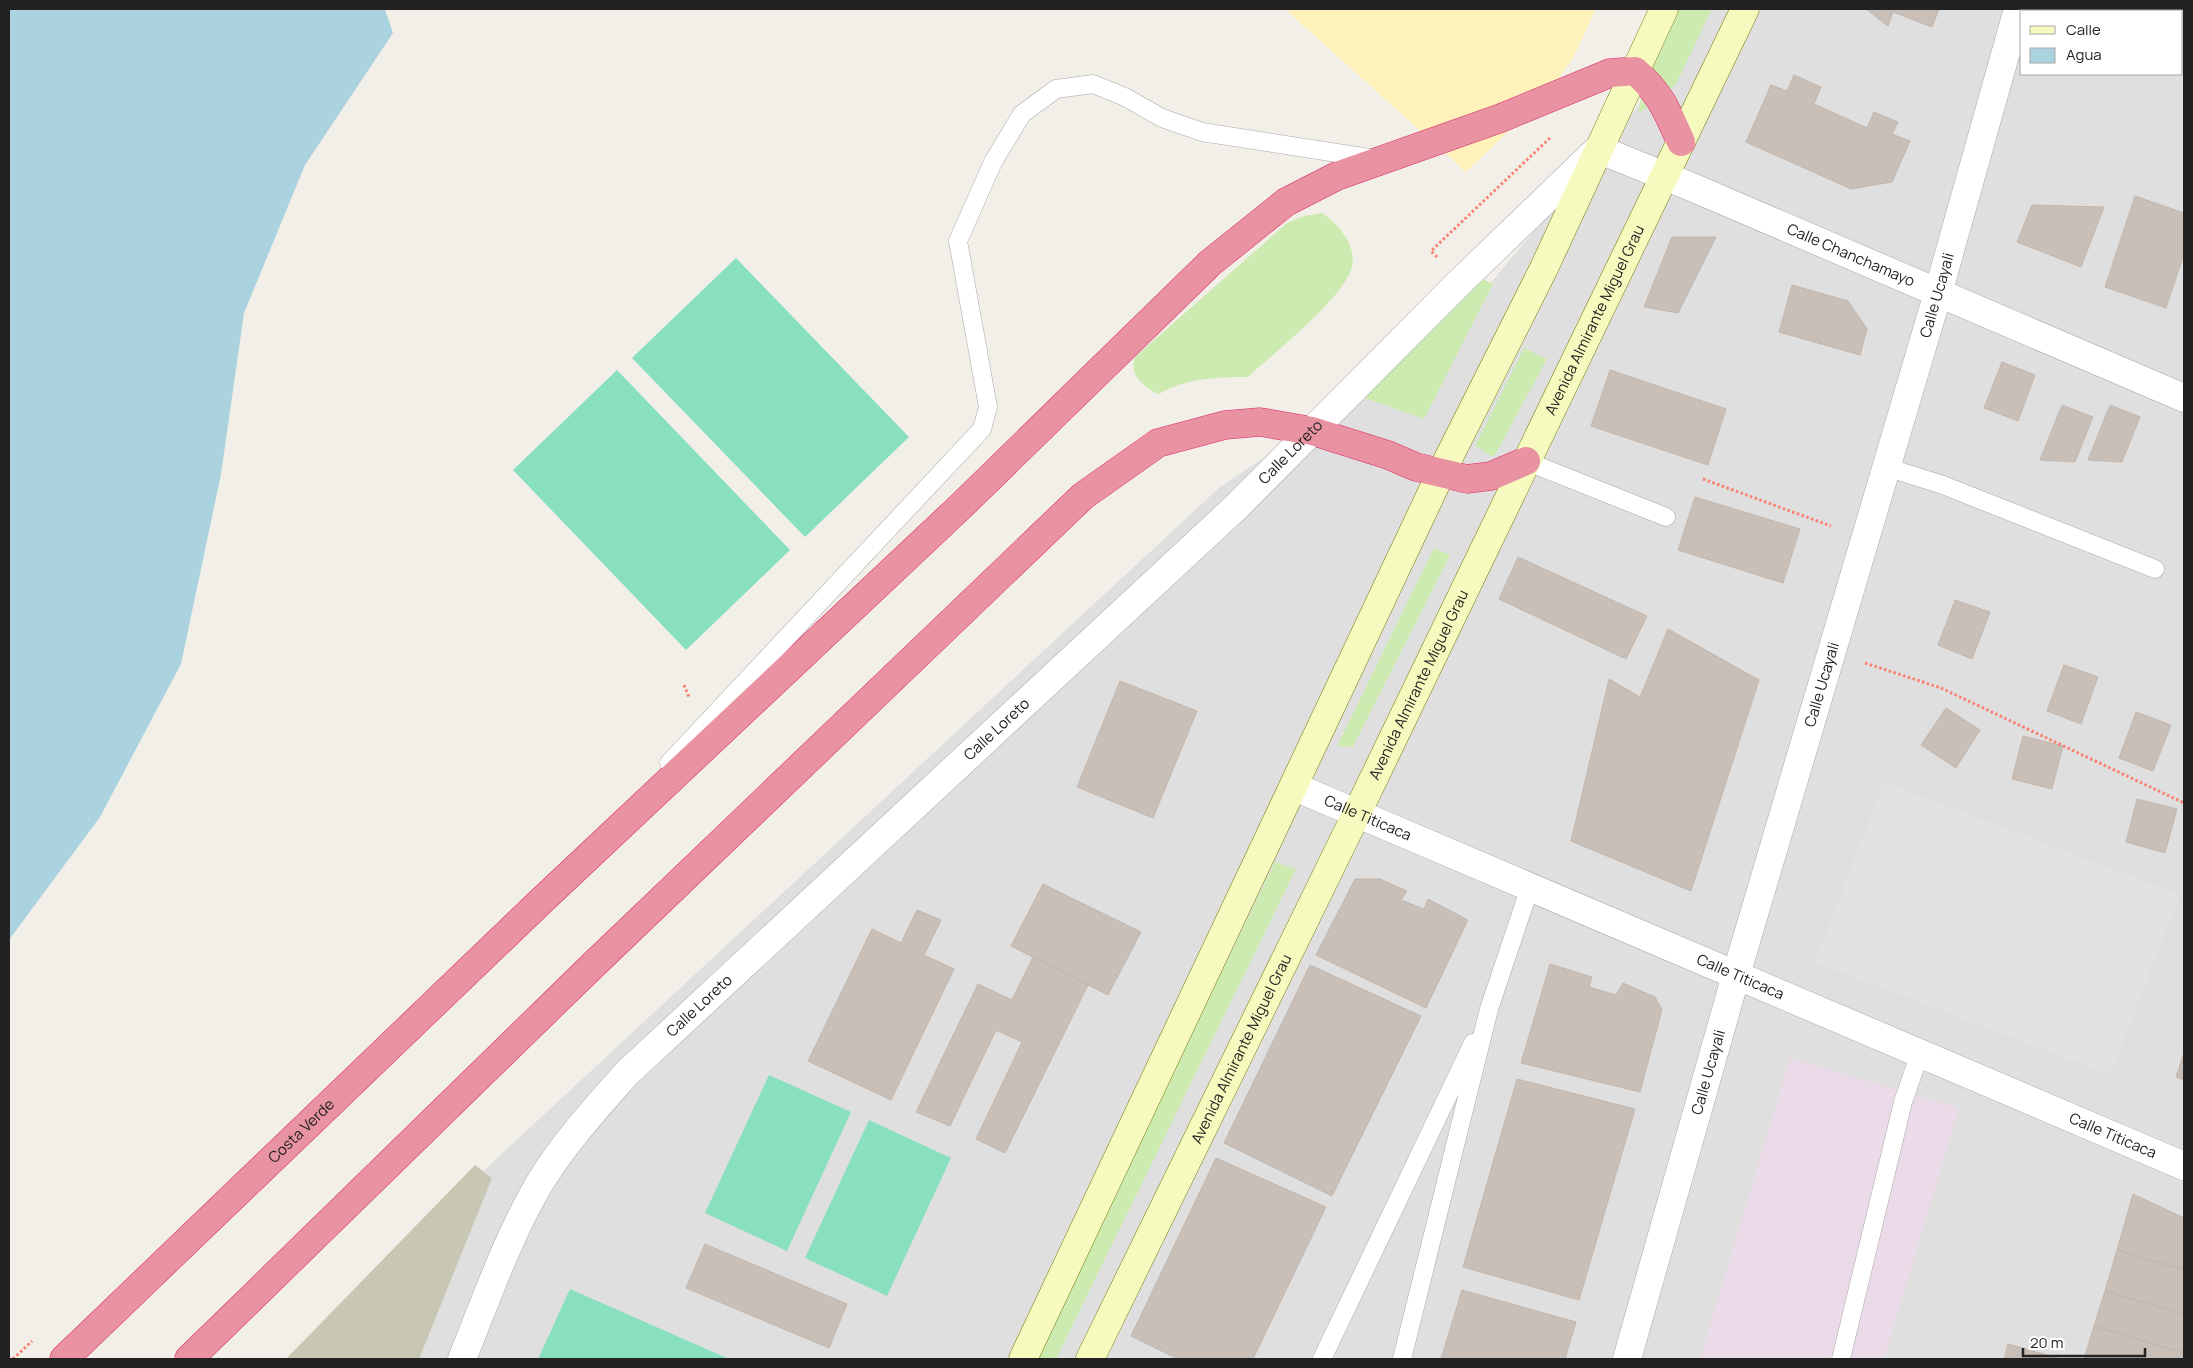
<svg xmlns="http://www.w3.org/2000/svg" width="2193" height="1368" font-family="Manrope,sans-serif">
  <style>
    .residential { fill: #e0dfdf; fill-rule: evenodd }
    .industrial { fill: #ebdbe8 }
    .construction { fill: #c7c7b4 }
    .grass { fill: #cdebb0 }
    .sand { fill: #fff1ba }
    .pitch { fill: #88e0be }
    .parking { fill: #e2e2e2 }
    .water { fill: #aad3df }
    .building { fill: #c7bfb8; stroke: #c4b6ab }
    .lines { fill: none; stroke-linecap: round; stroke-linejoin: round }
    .lane-casing { stroke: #a9a9a9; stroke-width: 19 }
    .street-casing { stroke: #a9a9a9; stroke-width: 29 }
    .secondary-casing { stroke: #707d05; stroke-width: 29 }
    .highway-casing { stroke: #dc2a67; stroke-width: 29 }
    .path { stroke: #fa8072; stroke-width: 3; stroke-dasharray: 2.5 2.5; stroke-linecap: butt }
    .lane { stroke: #fff; stroke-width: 18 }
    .street { stroke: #fff; stroke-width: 28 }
    .secondary { stroke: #f7fabf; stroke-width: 28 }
    .highway { stroke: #e892a2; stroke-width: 28 }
    .labels { text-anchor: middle; stroke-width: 5; stroke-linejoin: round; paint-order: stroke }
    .street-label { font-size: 15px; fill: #222; stroke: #fff }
  </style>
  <rect width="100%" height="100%" fill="#f2efe9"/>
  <path class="residential" d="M1694,9H2184V1359H290L495,1160L1220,487L1449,333L1659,81ZM2022,11H2182V74H2022Z"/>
  <path class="industrial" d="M1790,1058L1959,1108L1884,1359H1700Z"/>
  <path class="construction" d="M475,1165L492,1178L419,1359H286Z"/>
  <path class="grass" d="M1676,9H1712L1676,84L1639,113L1643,79Z
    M1322,213C1339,224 1359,248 1351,270C1340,301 1274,353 1248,377C1217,377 1186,378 1159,394C1144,388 1128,374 1135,357L1287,223L1304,216Z
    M1478,277L1493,284L1424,419L1354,394Z
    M1524,348L1547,359L1494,457L1475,446Z
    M1434,548L1450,555L1353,747L1337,746Z
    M1275,862L1296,869L1056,1359H1035Z"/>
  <path class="sand" d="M1285,9H1596L1572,60L1545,96L1466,172Z"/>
  <path class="pitch" d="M736,258L909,437L805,537L632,358Z
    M617,370L790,550L686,650L513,470Z
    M769,1075L851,1112L787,1251L705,1213Z
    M869,1120L951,1158L887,1296L805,1258Z
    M570,1289L729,1359H538Z"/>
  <path class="parking" d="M1884,782L2180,895L2110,1075L1815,962Z"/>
  <path class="water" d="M9,9H385L393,33L305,165L244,313L221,474L181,664L100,817L9,940Z"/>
  <path class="building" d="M1866,9H1939L1932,27L1893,12L1888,26Z
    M2066,9H2093L2128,11H2066Z
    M1794,75L1821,87L1814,104L1867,128L1874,112L1898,122L1892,134L1910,141L1892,182L1851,189L1746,142L1771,85L1787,91Z
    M2135,196L2184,213V254L2166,308L2105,287Z
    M2032,205L2104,207L2081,267L2017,242Z
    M1672,237H1716L1678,313L1644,307Z
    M1792,285L1848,301L1867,329L1860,355L1779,332Z
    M2002,362L2035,375L2018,421L1984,408Z
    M1610,370L1726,409L1708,465L1591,426Z
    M2062,405L2093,417L2075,462L2040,460Z
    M2110,405L2140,417L2122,462L2088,460Z
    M1695,497L1800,529L1783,583L1678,550Z
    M1518,557L1647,616L1626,659L1499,599Z
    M1955,600L1990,612L1972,659L1938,645Z
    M1668,629L1759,680L1691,891L1571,841L1609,679L1640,697Z
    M2064,665L2098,677L2081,724L2047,711Z
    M1120,681L1197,711L1153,818L1077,787Z
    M1946,708L1980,730L1956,768L1921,745Z
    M2136,712L2171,725L2153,771L2119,758Z
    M2023,736L2063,746L2052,789L2012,779Z
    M2137,799L2177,809L2165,853L2126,842Z
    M1355,879H1380L1407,891L1401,900L1424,909L1428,899L1468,920L1426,1008L1316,955Z
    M1043,884L1141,932L1108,995L1011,946Z
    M917,910L941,920L924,955L954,969L891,1100L808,1061L872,929L901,943Z
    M1033,957L1088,985L1005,1153L976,1139L1022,1042L996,1030L950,1126L916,1112L978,984L1012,1000Z
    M1550,964L1592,977L1589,987L1616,995L1623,983L1655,997L1662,1010L1640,1092L1521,1063Z
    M1310,965L1421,1016L1332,1196L1224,1143Z
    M2184,1053V1080L2176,1077Z
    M1517,1079L1635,1109L1579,1300L1463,1267Z
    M1216,1158L1326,1207L1253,1359H1178L1131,1336Z
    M2133,1194L2184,1218V1270L2117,1250Z
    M705,1244L847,1304L829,1348L686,1288Z
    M2117,1250L2184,1270V1314L2105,1291Z
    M1462,1290L1576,1322L1565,1359H1441Z
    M2105,1291L2184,1314V1353L2094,1326Z
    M2094,1326L2184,1353V1359H2084Z
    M2008,1344L2061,1359H2004Z"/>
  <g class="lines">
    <g class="lane-casing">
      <path id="lane" d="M1526,461L1666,517
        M1886,467L1943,485L2155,569
        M669,763L982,429L988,407L958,241L993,162L1022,114L1056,89L1093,84L1125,97L1162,118L1202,132L1376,159
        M1322,1359L1473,1043
        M1402,1359L1489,1009L1530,887
        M1841,1359L1903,1102L1920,1053"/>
    </g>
    <g class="street-casing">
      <g id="street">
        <path id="s1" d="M1295,787L2184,1166"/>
        <path id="s2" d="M462,1359C486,1300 507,1239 539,1184C563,1144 596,1108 627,1073L1235,508L1460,282L1598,149L1694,188L2184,398"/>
        <path id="s3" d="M1627,1359L1736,975L1938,293L2018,9"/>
      </g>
    </g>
    <g class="secondary-casing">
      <g id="secondary">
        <path d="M1023,1359L1441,473L1544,268L1664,9"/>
        <path id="s4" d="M1090,1359L1357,813L1745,9"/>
      </g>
    </g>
    <g class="highway-casing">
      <g id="highway">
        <path id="s5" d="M64,1359L538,904L960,507L1210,263L1286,202L1337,176L1501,118L1610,73L1635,71C1661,94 1667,111 1681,142"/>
        <path d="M189,1359L588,970L1083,496L1158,443L1225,425L1260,422L1312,431L1388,455L1416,467L1467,479L1491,476L1526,461"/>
      </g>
    </g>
    <path class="path" d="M1437,257L1431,251L1551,137
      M1703,479L1831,526
      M1865,663L1941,688L2184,803
      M684,685L689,697
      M13,1359L32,1341"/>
    <use href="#lane" class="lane"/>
    <use href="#street" class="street"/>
    <use href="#secondary" class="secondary"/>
    <use href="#highway" class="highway"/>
  </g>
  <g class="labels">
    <g class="street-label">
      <text dy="5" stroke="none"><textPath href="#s2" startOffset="1948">Calle Chanchamayo</textPath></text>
      <text dy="5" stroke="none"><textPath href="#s3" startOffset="1108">Calle Ucayali</textPath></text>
      <text dy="5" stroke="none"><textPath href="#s4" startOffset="1155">Avenida Almirante Miguel Grau</textPath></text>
      <text dy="5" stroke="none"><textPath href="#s2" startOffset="1242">Calle Loreto</textPath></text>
      <text dy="5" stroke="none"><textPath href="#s3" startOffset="702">Calle Ucayali</textPath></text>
      <text dy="5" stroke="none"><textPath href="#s4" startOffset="750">Avenida Almirante Miguel Grau</textPath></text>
      <text dy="5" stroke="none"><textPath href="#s2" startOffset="838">Calle Loreto</textPath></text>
      <text dy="5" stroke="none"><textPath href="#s1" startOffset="79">Calle Titicaca</textPath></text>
      <text dy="5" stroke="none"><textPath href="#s1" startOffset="484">Calle Titicaca</textPath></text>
      <text dy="5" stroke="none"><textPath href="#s2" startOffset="432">Calle Loreto</textPath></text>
      <text dy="5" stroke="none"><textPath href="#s4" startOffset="345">Avenida Almirante Miguel Grau</textPath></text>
      <text dy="5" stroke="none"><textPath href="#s3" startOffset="298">Calle Ucayali</textPath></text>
      <text dy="5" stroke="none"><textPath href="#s5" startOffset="329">Costa Verde</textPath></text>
      <text dy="5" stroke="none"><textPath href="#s1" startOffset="889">Calle Titicaca</textPath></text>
    </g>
  </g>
  <rect width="2193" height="1368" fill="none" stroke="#222222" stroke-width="20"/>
  <rect x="2020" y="10" width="162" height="65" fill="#ffffff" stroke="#a7a7a7"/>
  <rect x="2030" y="26" width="25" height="8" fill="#f7fabf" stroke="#a7a7a7"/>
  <text x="2066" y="35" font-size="15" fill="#222222">Calle</text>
  <rect x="2030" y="48" width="25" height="15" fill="#aad3df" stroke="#a7a7a7"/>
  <text x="2066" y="60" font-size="15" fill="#222222">Agua</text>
  <path d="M2023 1348v8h122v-8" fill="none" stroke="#222222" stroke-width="2.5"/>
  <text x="2030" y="1348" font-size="15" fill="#222222" stroke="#ffffff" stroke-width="4" paint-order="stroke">20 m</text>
</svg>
